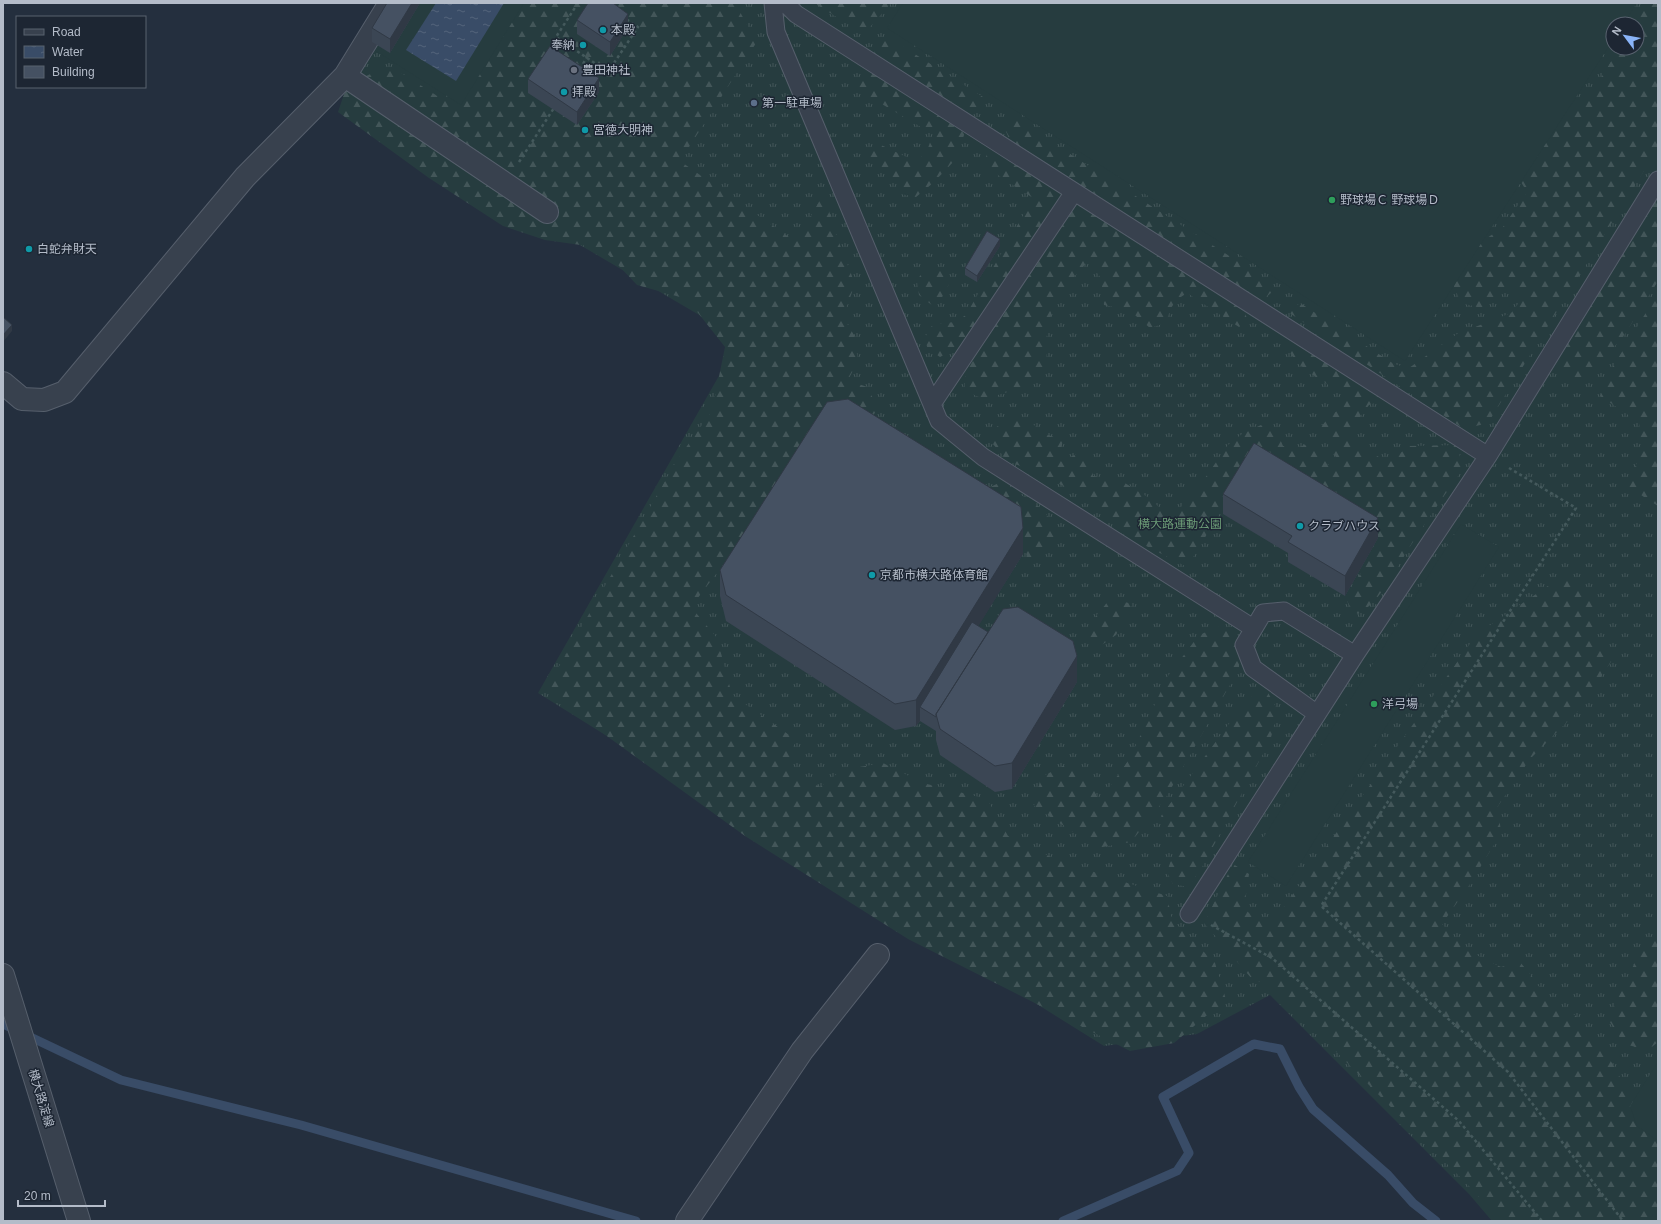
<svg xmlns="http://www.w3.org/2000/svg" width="1661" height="1224" font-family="Arial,'Noto Sans JP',sans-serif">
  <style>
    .grass { fill: url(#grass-tufts); fill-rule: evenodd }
    .forest { fill: url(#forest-firs) }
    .pitch { fill: #263c3f }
    .water { fill: url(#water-ripples) }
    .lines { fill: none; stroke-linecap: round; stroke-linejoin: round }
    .stream { stroke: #394c67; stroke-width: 9 }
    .service-casing { stroke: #565f6c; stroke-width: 19 }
    .minor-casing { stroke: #565f6c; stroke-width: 24 }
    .tertiary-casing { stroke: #565f6c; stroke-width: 24 }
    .path { stroke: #44595c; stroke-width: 2.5; stroke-dasharray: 3 3; stroke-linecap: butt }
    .service { stroke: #38414e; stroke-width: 17 }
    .minor { stroke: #38414e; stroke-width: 22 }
    .tertiary { stroke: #38414e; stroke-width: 22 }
    .wall { fill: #3b4654 }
    .shaded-wall { fill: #303945 }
    .building { fill: #455162; stroke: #303945 }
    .culture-dot { fill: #0f9aa8; stroke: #1d2633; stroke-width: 1.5 }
    .worship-dot { fill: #6b7280; stroke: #1d2633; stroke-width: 1.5 }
    .service-dot { fill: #5c6f8a; stroke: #1d2633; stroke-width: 1.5 }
    .leisure-dot { fill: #2e9e5b; stroke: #1d2633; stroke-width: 1.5 }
    .labels { text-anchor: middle; stroke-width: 3; stroke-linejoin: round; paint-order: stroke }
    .poi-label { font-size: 12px; fill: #b4bcc9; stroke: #1d2633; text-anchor: start }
    .park-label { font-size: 12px; fill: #6b9a76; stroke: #1d2633 }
    .street-label { font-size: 12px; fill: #b4bcc9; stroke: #1d2633 }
  </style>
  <defs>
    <pattern id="grass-tufts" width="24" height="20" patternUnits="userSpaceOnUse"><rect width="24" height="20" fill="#263c3f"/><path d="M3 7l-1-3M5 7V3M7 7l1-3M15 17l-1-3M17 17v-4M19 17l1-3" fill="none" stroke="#435659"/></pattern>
    <pattern id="forest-firs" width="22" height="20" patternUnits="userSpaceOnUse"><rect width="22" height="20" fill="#263c3f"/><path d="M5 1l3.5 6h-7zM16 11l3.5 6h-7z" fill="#435659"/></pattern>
    <pattern id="water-ripples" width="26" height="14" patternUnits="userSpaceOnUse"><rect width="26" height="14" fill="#394c67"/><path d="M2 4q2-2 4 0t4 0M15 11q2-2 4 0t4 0" fill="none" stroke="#53647b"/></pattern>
  </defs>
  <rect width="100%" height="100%" fill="#242f3e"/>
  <path class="grass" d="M397,3H1658V1221H1492L1469,1194L1270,995L1197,1034L1104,1046L538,693L740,339L563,235L349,91ZM1613,24H1637V48H1613Z"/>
  <path class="forest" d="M516,3H735L750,30L758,40L680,161L796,242L824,193L835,232L855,284L843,317L854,335L858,361L848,380L867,387L878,408L867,425L763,512L691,607L717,638L732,695L795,739L790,768L820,787L842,770L883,763L923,783L987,799L1008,836L1055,859L1167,896L1172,920L1215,963L1227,1003L1206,1016L1174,1043L1130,1051L908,939L745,836L557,700L549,684L677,460L712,411L725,347L687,299L637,285L602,248L545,240L503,226L429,178L338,112L347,85L379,70L395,69L442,99L456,94Z
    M814,3H891L864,34Z
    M1645,3H1658V148L1488,423L1464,429L1288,312L1300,303L1394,364L1409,368L1457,334L1511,313L1525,295L1511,288L1481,308L1461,303L1450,277L1461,256L1503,227L1527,192L1515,172L1524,147L1593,91L1619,48H1637V24H1633Z
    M891,39L983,97L982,108L969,113L874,54L876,44Z
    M863,69L878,73L965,132L956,159L933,183L916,197L901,194L898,184L863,155L868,148L881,145L917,162L928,148L933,134L863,93L858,88Z
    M1012,117L1270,282L1272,292L1262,301L1246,294L1011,143L1004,127Z
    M996,149L1065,190L967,343L940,357L928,349L924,339L933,324L955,322L966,315L1033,198L984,166L987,153Z
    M1658,195V281L1625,334L1595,370L1582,380L1570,377L1560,368L1562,342Z
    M1075,201L1245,310L1247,321L1239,327L1187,293C1172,302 1171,307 1166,323L1150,328L1129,310L1104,305L1101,278L1088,261L1054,300L1046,340L1047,364L1039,378L1017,389L985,399L974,395L965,387V372Z
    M937,266L946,273L949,284L939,303L933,306L919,295L917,281L924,269Z
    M1658,293V506L1627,486L1642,451L1639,422L1600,396L1612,368Z
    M1284,339L1296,340L1374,391L1382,400L1369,405L1353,426L1352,442L1371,452L1388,463L1409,446L1457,445L1463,469C1445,494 1428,519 1411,545C1397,566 1381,602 1358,614L1351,609L1346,599L1374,549V534L1254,457L1187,567L1121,533L1096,503L1044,476L1008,461L992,443L991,432L1006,419L1016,416L1027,420L1048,435L1063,440L1059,458L1062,462L1076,454L1091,458L1093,476L1120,480L1149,498L1162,510L1178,515L1185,498L1203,481L1228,445L1242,434L1261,425L1278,434L1283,446L1297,448L1314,441C1321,449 1323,460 1330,467L1336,457L1319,429L1331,415L1344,406V395C1323,380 1289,365 1284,339Z
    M1001,482L1044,510L1051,523L1056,542L1045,554L1027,558L1022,531L986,489Z
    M1567,573L1596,601L1592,633L1614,657L1581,708L1530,759L1498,806L1501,833L1470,884L1442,924L1466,950L1501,967L1520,962L1535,980L1550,1006L1575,1015L1603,1047L1626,1088L1658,1128V1221H1500L1471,1188L1271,986L1252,979L1204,923L1233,864L1249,874L1244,909L1269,928L1477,634Z
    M1111,598L1132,604L1116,635L1096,649L1084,639L1096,616Z
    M1223,625L1239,636V669L1165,799L1131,842L1097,848L1034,806L1041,777L1067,764L1089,776L1099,802L1130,758L1168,676L1199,635Z
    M1267,691L1278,711L1270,741L1201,869L1188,887L1173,884L1167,872L1176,845L1161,816L1248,698Z
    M1658,928V1042L1648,1050L1624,1044L1608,1019L1637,958Z"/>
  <path class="pitch" d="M394,3H524L461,105L368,46Z
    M903,3H1637L1623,24H1613V40L1405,361L887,28Z
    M1461,524L1499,547L1286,886L1248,862Z
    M1658,1062V1141L1637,1126L1630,1106Z"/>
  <path class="water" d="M436,3H504L456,81L406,50Z"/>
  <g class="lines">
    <path class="stream" d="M3,1024L121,1080L301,1125L636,1221
      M1063,1221L1177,1171L1189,1153L1163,1097L1254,1044L1280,1049L1299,1087L1313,1109L1388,1175L1413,1203L1436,1221"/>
    <g class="service-casing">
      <path id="service" d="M773,3L776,32L939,421L983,457L1253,628
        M785,3L796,14L1488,456
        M932,404L1074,192
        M1317,714L1253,668L1244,645L1263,613L1284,611L1355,655
        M1189,914L1355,655L1488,456L1658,180"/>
    </g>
    <g class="minor-casing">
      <path id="minor" d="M345,76L390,3
        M3,383L22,399L44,400L65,392L245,177L345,76L547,212
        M687,1221L802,1051L878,955"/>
    </g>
    <g class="tertiary-casing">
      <path id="tertiary" d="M3,975L79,1221"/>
    </g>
    <path class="path" d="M578,3L556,37L608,72L638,27L626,19
      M580,69L587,57
      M519,162L554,108
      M1509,468L1576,508L1321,906L1508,1072L1623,1221
      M1211,925L1272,958L1459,1121L1542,1221"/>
    <use href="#service" class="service"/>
    <use href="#minor" class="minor"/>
    <use href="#tertiary" class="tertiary"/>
  </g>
  <path class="wall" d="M420,3L390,53L372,42V28Z
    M577,20L628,27L610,56L577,34Z
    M528,79L599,92L577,125L528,93Z
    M1000,246L977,282L965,275V268Z
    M1223,494L1378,538L1345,596L1288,562V553L1223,514Z
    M1023,554L978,626L988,632L1077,682L1012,789L995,792L940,755L936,740V731L920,721L916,726L895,730L726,621L720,596V570Z"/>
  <path class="shaded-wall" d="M412,3H420L390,53V39Z
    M628,14V27L610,56V42Z
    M599,78V92L577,125V112Z
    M1000,239V246L977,282V276Z
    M12,325V331L3,342V335Z
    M1378,518V538L1345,596V576Z
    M1023,528V554L926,711L920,707V721L916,726V700Z
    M1077,656V682L1012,789V763Z"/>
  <path class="building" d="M387,3H412L390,39L372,28Z
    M588,3H613L628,14L610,42L577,20Z
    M550,46L599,78L577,112L528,79Z
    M987,231L1000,239L977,276L965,268Z
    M3,317L12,325L3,335Z
    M848,399L1021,507L1023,528L916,700L895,704L726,595L720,570L827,402Z
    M1254,443L1378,518L1345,576L1288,542L1292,536L1223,494Z
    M1018,607L1073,641L1077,656L1012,763L995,766L940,729L936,714L1003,609Z
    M972,622L988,632L936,714V717L920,707Z"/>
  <g class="culture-dot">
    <circle cx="603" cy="30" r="4"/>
    <circle cx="583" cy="45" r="4"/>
    <circle cx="564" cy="92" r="4"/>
    <circle cx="585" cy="130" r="4"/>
    <circle cx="29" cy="249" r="4"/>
    <circle cx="1300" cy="526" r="4"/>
    <circle cx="872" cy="575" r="4"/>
  </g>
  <circle class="worship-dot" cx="574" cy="70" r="4"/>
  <circle class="service-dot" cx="754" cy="103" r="4"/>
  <g class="leisure-dot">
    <circle cx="1332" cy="200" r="4"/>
    <circle cx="1374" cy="704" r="4"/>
  </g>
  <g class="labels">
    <g class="poi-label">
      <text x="611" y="34">本殿</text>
      <text x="575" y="49" text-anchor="end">奉納</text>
      <text x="582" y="74">豊田神社</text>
      <text x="572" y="96">拝殿</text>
      <text x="762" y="107">第一駐車場</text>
      <text x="593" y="134">宮徳大明神</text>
      <text x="1340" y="204">野球場Ｃ 野球場Ｄ</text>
      <text x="37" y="253">白蛇弁財天</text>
      <text x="1308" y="530">クラブハウス</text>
      <text x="880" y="579">京都市横大路体育館</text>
      <text x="1382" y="708">洋弓場</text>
    </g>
    <g class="park-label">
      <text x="1180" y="528">横大路運動公園</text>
    </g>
    <g class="street-label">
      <text transform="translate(41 1098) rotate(73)" y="4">横大路淀線</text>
    </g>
  </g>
  <rect width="1661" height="1224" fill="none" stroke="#b4bcc9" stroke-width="8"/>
  <rect x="16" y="16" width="130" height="72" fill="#1d2633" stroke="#59626f"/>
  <rect x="24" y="29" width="20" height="6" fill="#38414e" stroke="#59626f"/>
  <text x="52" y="36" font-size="12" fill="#b4bcc9">Road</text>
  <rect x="24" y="46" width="20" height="12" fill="url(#water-ripples)" stroke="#59626f"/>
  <text x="52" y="56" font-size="12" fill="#b4bcc9">Water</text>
  <rect x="24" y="66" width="20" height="12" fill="#455162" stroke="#59626f"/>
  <text x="52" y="76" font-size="12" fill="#b4bcc9">Building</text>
  <g transform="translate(1625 36) rotate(302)"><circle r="19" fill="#1d2633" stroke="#59626f"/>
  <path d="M0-3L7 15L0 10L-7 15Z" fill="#8ab4f8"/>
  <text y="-6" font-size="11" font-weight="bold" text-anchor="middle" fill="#b4bcc9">N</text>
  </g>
  <path d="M18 1200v6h87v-6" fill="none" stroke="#b4bcc9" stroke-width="2"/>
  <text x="24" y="1200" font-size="12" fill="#b4bcc9" stroke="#1d2633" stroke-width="3" paint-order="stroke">20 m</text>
</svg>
